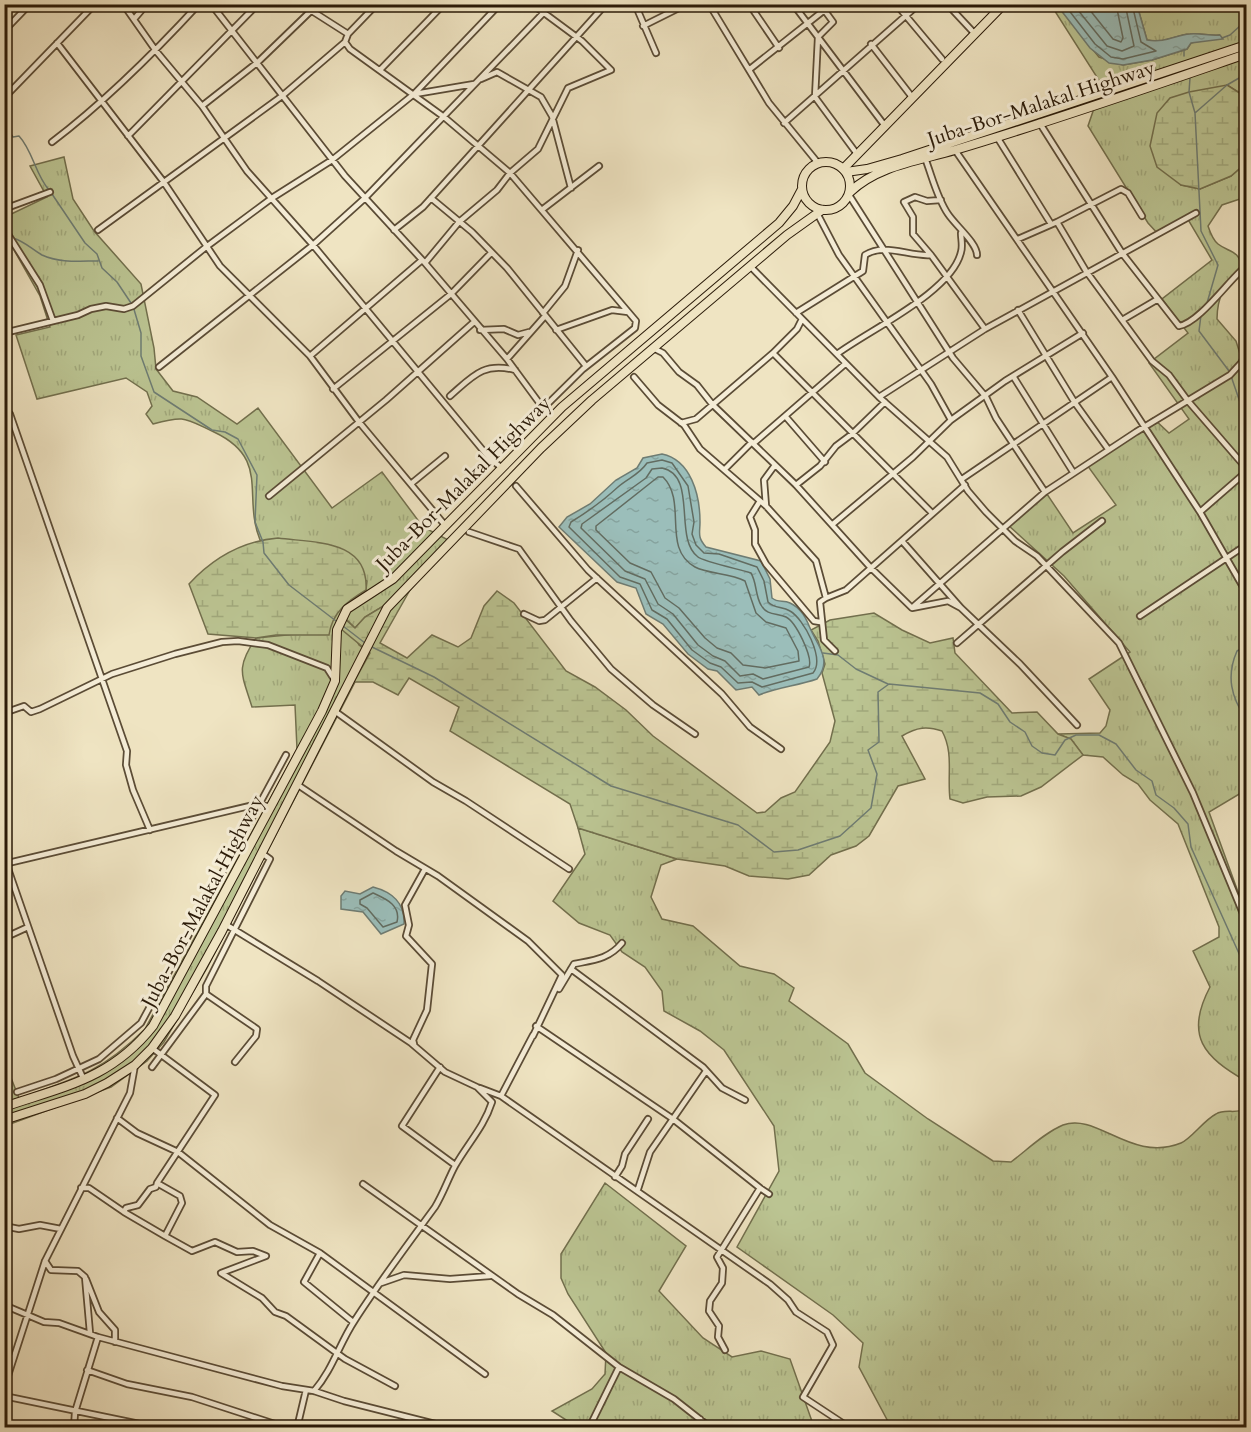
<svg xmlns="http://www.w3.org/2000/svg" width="1251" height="1432" font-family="Cardo,serif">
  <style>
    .grass { fill: url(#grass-tufts); stroke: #726f4d; stroke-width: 1.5 }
    .wetland { fill: url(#wetland-marsh); stroke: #726f4d; stroke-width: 1.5 }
    .water { fill: url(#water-ripples); stroke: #6e7c73; stroke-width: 1.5 }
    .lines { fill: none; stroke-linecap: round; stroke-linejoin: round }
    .shore { stroke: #626c61; stroke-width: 1.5 }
    .stream { stroke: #6e7c73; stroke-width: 1.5 }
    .minor-casing { stroke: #5b4c36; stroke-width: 8 }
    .primary-casing { stroke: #2a1a08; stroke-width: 10 }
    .trunk-casing { stroke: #2a1a08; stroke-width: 10 }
    .minor { stroke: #f5edd7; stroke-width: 4.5 }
    .primary { stroke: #efe4c2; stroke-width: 8 }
    .trunk { stroke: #efe4c2; stroke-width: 8 }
    .labels { text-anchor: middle; stroke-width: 6; stroke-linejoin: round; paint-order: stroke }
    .street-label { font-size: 20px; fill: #2a1a08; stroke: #f5edd7 }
  </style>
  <defs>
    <pattern id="grass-tufts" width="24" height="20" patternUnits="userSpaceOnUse" patternTransform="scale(1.5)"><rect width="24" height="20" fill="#bbc492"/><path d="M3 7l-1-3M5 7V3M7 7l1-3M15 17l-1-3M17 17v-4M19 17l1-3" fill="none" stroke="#a1a87c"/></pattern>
    <pattern id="wetland-marsh" width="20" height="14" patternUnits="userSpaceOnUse" patternTransform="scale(1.5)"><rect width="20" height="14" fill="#bbc492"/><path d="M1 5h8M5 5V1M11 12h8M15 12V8" fill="none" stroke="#a1a87c"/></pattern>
    <pattern id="water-ripples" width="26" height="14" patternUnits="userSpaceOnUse" patternTransform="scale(1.5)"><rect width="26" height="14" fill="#9bbeba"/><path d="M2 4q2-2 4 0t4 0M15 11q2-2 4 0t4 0" fill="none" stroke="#86a39e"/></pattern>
  </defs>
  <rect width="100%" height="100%" fill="#efe4c2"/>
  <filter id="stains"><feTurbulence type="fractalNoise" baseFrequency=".00333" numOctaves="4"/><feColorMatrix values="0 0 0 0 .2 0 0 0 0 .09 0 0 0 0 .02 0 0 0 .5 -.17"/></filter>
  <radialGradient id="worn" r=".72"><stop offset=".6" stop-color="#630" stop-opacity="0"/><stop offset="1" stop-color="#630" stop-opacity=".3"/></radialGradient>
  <path class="grass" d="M1051,5H1057L1099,57L1123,65L1152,60L1187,49L1191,43L1220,35C1210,36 1200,33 1190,34C1174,35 1167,44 1147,40L1137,5H1239L1243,13L1241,25L1246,26V97L1227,85L1181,185L1200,189L1231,176L1246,163V197L1222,205L1208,226C1210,232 1213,240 1218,244C1228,252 1240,250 1241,267C1226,280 1217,298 1217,319L1236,341L1246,373V790L1209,812L1246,914V1081C1204,1057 1184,1036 1210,987L1193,951L1219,937V927L1178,824L1150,800L1138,784L1123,775L1103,757L1083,755L1071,739L1058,734L1100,733L1106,726L1110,710L1089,679L1130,652L1064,576L1008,525L1047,494L1073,533L1116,505L1087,465L1153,418L1169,433L1189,419L1149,363L1188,333L1162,299L1212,260L1186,216L1159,235L1148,223L1088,126L1102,85Z
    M64,157L73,199L94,231L141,284L154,348L156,369L173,391L197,397L237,424L258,408L332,508L382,472L423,527L452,542L410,590L365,617L355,628L346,619L359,645L370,653L207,968L164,1042L147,1061L111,1087L5,1126L4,1060L19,1098C75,1079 102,1072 145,1029L297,749L295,705L252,707C242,674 235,669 256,638L297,634L330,623L340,609L366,590L367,581L260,540C242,495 271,459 214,432C184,418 186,415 153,424L146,414L152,406L147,392L126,378L37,399L16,335L50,327L40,296L5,234V217L47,197L30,166Z
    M578,828L677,859L661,865L651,897L662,919L693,926L740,966L774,974L794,988L789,1001L848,1044L865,1073L928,1119L993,1161L1011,1162C1027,1150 1044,1133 1063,1125C1097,1112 1131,1163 1181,1143C1191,1139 1204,1120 1216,1114C1225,1108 1238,1115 1246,1108V1427H891L859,1367L863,1343L833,1315L737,1247L779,1171L774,1126L724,1050L700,1031L664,1011L662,991L645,967L622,952L610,935L579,923L553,901L585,854Z
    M605,1183L686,1246L659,1291L703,1338L732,1357L761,1351L790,1359L814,1427H577L552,1411L592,1389L605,1374L606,1353L568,1294L561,1278V1254Z"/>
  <path class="wetland" d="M1227,85L1246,97V163L1231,176L1200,189L1181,185L1157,167L1150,146L1157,113L1170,98L1189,92Z
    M278,538C314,543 369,539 366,590C348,601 332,612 329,635H276L256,638L208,634L189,584C213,558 243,541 278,538Z
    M410,590L380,643L407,658L432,635L458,647L471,638L484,606L497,591L514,603L566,671L595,687L626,710L653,736L757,813L765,812L781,798L795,792L830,742L835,721L822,673L825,664L818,641L811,630L830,620L874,613L902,630L930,643L953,638L955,653L1012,713L1037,712L1058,734L1071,739L1083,755L1041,787L1021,796L987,797L963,803L950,799C947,775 954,753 942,731C927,726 917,727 902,736L925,779L898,786L869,836L856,846L831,855L809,875L788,879L749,876L725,866L677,859L578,828L570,804L450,731L459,707L409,678L398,695L373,682H354L370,653L341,629L345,619L355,628L365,617Z"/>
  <path class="water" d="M1057,5H1137L1147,40C1166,43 1175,35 1190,34C1200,33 1210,36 1220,35L1223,39L1191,43L1187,49L1152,60L1123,65L1109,63L1090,48Z
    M662,454C691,460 700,495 700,522C700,533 697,537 706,547L761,561L770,579L772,598C778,603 783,600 790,603C801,608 806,618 810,628C817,645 833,660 817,679C797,686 778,687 759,695L752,687L736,690L717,671L708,669L688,654L663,624L646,614L636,588L617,582L559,527L567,517L590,504L616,480L637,468L643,458Z
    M373,887C392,892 405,902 404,924L381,934L363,912L341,909V896L345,891L360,894Z"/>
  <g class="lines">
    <path class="shore" d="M1064,4L1095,44L1111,57L1123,59L1156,51L1141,42L1132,4
      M1073,4L1107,46L1122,51L1134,46L1125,4
      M1085,4L1113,39L1121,42L1123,38L1116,4
      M662,460L672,463L688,486L694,522L692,534L696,545L704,553L719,554L757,567L764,581L768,602C775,609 782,606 790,611C804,619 825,659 813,673L762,687L752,682L738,683L721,667L710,663L692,650L667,619L652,610L640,584L620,577L569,527L571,522C589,511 603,501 618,487C628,478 639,475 647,463Z
      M662,468C698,475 673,539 698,557C702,561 742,570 751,573C757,583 755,595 761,605C767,616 777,613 786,617C796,622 813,657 809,667L763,679L753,674L740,676L725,661L713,656L698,645L673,614L658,604L645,579L625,571L581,528L582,524L646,478L652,469Z
      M663,477C688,502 661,548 695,567C708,574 730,573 745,581L756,613L766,622L786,628L798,651L799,661L765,668L743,665L731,653L717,648L705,638L679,608L665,598L651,572L630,563L596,530V526L658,477Z
      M373,893C386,899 401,905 397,922L383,927L367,908L360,904V900Z"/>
    <path class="stream" d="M1222,38L1230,35L1241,25
      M1184,56V50
      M1190,78L1189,92L1195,113L1201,231L1218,265L1207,303
      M4,111L10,122L6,127L13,137L19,136C33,151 35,174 49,190
      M1195,113L1227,85L1246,74
      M52,194L85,243L97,254L102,268L117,282L133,306L141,333V356L154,392L212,430L225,432L238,439L257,475L255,522L263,542L264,553L289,585L336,621
      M13,238C26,242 31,249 42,255C59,263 79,261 98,261
      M1201,315L1199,331L1229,371
      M1231,376L1243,411L1246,437
      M1246,568V581
      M343,626L365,643
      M1246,646L1237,651C1226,676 1231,697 1246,719
      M372,647L434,677L611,786L738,825L774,852L798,850L840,836L871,808L877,774L868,750L879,742L878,692L889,684L980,693L998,704L1010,722L1025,732L1032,746L1042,753L1055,755L1065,740L1076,735H1099L1116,744L1136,770L1152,781L1156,795L1174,808L1188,824L1191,847L1246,969
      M823,653L838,655L856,669L888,684"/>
    <g class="minor-casing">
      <path id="minor" d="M123,4L156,51L202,106L247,171L313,245L491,460L501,467
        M211,4L345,176L425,263L507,359L543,408
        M301,4L348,34
        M635,4L656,53
        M709,4L769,103L818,163
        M749,4L779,48
        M793,4L885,126
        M896,4L942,59
        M947,4L975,34
        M825,11L833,22L818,37L815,97L857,154
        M135,18L147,4
        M643,26L687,4
        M4,31L30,4
        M345,42L350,49L444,117L510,173L636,321L635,328L583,369L491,460
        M57,43L163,181L220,266L310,356L359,422L444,524
        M871,44L912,97
        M750,69L832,4
        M380,70L444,4
        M481,79L497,72L541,97L552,116L571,188
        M415,94L474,84
        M4,98L95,4
        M202,106L258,62L318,4
        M1039,122L1122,253L1179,326C1199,323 1228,281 1246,266
        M784,123L919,4
        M128,136L258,4
        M997,137L1051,224
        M52,142C106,101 153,54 199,4
        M955,150L1112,377L1200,512L1243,587
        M925,158C932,176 937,198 948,214C956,226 977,243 977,255
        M849,195L953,358L986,397L996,418L1045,492
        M431,198L472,232L507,268L586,366
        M4,209L50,192
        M543,209L599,166
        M817,213L839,255L931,384L951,420
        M1057,222L1086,271L1152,361L1169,375L1188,401L1246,468
        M4,228L40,285L53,321
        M98,230L282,96L345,42L348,34L377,4
        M394,230L423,207L606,4
        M1018,239L1057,222L1121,189L1128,193L1142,216
        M931,255L913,234V217L904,202L915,197L927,201L941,200
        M425,263L459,222L497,190L510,173L538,149L568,88L611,70L582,41L532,4
        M751,267L879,397L947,457L968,491L986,512L1015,541L1037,556L1119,643L1193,793L1246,921
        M1018,310L1075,403L1108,449
        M543,313L565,286L578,250
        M796,313L863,271L865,255C885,242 909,257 931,255L985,329
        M802,319L797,329L773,353L932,513
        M1124,319L1158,299
        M480,330L504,329L518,335L529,332
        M556,330L612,310L628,312
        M4,333L78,315L91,309L106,306L124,309L133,306L206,247L272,198L332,160L414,94L500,4
        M653,348L663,353L679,372L697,385L712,404L796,485L871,568L912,608L948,601L961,608
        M837,354C869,330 952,292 961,252C963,246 961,239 961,233
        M1246,354L1241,363L1246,380
        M310,356L422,260
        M507,359L545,316
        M159,367L313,245L365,198L552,4
        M1013,376L1073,472
        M634,377L658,405L684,425L700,449L766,506L816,561L826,598
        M333,389L451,294L491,253
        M450,396C473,376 483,362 515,370
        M879,397L985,329L1196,213
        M4,407L10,414L127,751L126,765L133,790L150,830
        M786,417L825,462
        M681,423L696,419L773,353
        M754,443L845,364
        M725,469L752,442
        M962,479L1112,377
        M412,483L445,456
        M796,485L820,466L836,446L852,434L885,402
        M516,486L588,570L722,694L750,727L781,749
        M269,496L386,400L474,322
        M760,501L750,517L755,530V544L766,564L814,621L820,622
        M766,506L764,480L775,465
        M1200,512L1246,472
        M833,524L913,457L951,420L1005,381L1083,333
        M469,532L519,549L571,621L611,669L653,705L695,734
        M902,541L961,608L1020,664L1077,725
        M914,606L1045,492L1136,432L1230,375L1241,363
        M524,614L539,621L545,620L597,578
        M1140,616L1246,545
        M957,643L1062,552L1102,521
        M835,651L824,640L820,602L826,598L846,590L965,485
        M336,712L433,782L466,801L569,869
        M4,713L24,706L31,712L40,709L112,674L175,654L222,642L238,641L268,645L327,668L334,679
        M298,785L396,851L438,876L528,941L562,975L533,1036
        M4,857L73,1056L84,1080
        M4,864L258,804L271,807
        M225,924L318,981L411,1043L445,1072L477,1087L492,1102C484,1127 468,1143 455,1166C448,1179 443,1194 435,1207C408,1244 380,1281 355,1320C339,1344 333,1369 314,1391
        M4,938L28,927
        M571,969L703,1067L722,1088L745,1100
        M559,989L574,964C594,960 609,959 622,943
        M206,994L257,1029L256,1036L235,1062
        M536,1026L673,1119L760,1188L717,1257L723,1268L722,1283L710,1301L709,1311L719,1326L718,1337L725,1350
        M414,1044L413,1040L427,1010L432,964L406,936L409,925L405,905L425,869
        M152,1048L215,1095L157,1183
        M152,1067L206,994V986L270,859L263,854
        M440,1067L402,1126L455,1165
        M480,1088L501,1096L533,1035
        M17,1092L56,1079L99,1059L141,1023L286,755
        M501,1096L770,1284L788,1300L796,1312L827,1332L833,1345L803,1397L850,1428
        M117,1118L137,1133L178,1152L270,1225L320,1253L304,1282L353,1322
        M615,1177L622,1166L625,1154L648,1119
        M363,1184L518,1294L553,1315L619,1367L674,1399L711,1428
        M81,1188H89L124,1212L126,1208L138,1205L150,1189L156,1187L157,1183L180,1196L182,1203L165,1236L192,1251L215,1242L237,1252L253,1251L266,1256L221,1273L262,1298L275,1312L286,1316L345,1359L395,1386
        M760,1188L769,1194
        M638,1189L650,1152L706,1071
        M124,1212L165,1236
        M4,1226L19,1229L40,1225L61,1229
        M320,1253L485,1374
        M45,1261L51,1270L78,1271L85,1277L90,1333
        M86,1279L99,1312L115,1330V1342
        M381,1283L404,1275L450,1279L490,1276
        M4,1305L44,1322L59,1323L98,1337L75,1412L74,1428
        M98,1337L282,1386L314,1391L344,1401L451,1428
        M87,1370L127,1384L192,1397L287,1428
        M4,1388L45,1261L130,1093L135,1065
        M4,1396L159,1428
        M297,1428L306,1390
        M589,1428L619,1367
        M695,1428L700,1419"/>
    </g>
    <g class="primary-casing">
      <path id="primary" d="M843,169L1004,4"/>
    </g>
    <g class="trunk-casing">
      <path id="trunk" d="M802 186a24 24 0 1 1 48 0a24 24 0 1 1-48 0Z
        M846,172L867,169L902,159L1246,45
        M850,192C879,165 918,161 955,150C1053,121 1150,87 1246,54
        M4,1107C65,1086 111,1079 153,1026L322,711L335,681L337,630L347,609L393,579L562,407L779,223L793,206L802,189
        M4,1120L85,1094L107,1083L135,1065L152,1048L175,1016L222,931L387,608L541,448L592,400L787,235L822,210"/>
    </g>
    <use href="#minor" class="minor"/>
    <use href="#primary" class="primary"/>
    <use href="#trunk" class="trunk"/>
  </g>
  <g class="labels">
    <g class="street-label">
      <text transform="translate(1041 103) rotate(-18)" y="7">Juba-Bor-Malakal Highway</text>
      <text transform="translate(463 483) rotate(-45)" y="7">Juba-Bor-Malakal Highway</text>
      <text transform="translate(202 901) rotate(-62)" y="7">Juba-Bor-Malakal Highway</text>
    </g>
  </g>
  <rect width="1251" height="1432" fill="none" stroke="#efe4c2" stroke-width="24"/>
  <rect x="6" y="6" width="1239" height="1420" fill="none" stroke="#2a1a08" stroke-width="3"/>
  <rect x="12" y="12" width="1227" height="1408" fill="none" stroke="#2a1a08" stroke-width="1.5"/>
  <rect width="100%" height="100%" filter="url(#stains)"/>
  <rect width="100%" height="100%" fill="url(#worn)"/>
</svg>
